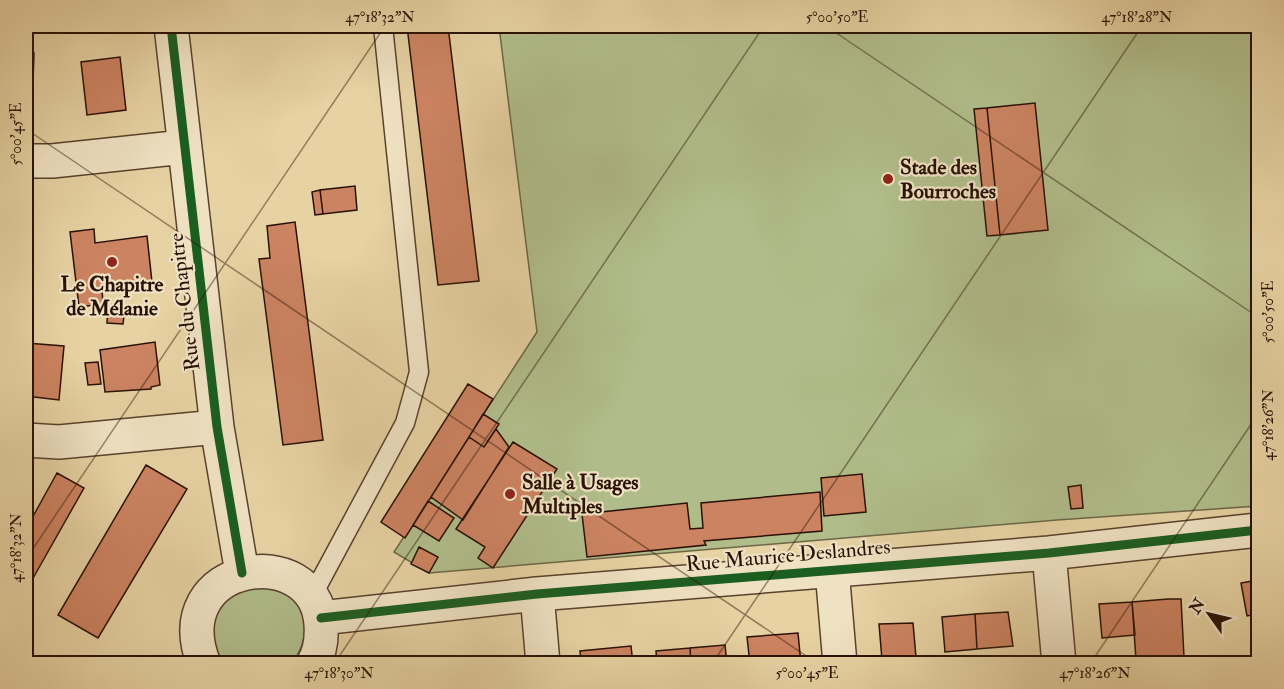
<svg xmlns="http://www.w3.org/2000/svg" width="1284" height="689" font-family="'IM FELL Double Pica',serif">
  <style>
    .green { fill: #b0bd8a; stroke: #6d6748; stroke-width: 1.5 }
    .building { fill: #cc8361; stroke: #2a1106; stroke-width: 1.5 }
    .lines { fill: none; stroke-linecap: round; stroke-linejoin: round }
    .lane-casing { stroke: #59412d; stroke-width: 21 }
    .street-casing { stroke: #59412d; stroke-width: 36 }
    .lane { stroke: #efe2c3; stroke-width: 18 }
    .street { stroke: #efe2c3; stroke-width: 33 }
    .cycleway-casing { stroke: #efe2c3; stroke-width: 13 }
    .cycleway { stroke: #1b5e20; stroke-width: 9 }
    .ticks { fill: none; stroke: #2a1106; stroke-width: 1.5; stroke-opacity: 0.45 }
    .poi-dot { fill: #8f2418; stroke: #efe2c3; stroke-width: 2 }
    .labels { text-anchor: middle; stroke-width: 4.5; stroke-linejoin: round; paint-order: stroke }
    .poi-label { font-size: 21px; font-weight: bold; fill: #2a1106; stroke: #efe2c3; text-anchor: start }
    .street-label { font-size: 21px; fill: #2a1106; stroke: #efe2c3 }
    .neatline { fill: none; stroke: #2a1106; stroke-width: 2 }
    .ticks-label { font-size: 15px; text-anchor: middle; fill: #2a1106 }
  </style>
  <rect width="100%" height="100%" fill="#e7d2a3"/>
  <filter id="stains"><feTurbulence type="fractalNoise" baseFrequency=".00333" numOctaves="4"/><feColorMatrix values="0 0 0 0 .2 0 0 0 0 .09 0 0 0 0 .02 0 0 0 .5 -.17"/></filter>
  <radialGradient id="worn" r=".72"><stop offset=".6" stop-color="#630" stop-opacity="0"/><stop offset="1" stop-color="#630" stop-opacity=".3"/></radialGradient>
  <path class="green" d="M499,26H1258V506L1057,520L429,573L394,552L537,332Z
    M261,584C270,588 280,590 288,595C313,611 307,644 292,663H225C205,645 210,605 233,592C241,587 253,587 261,584Z"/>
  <path class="building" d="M407,26H448L479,281L438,285Z
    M26,52L34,53L32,112L26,111Z
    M120,57L126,110L87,115L81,62Z
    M1035,103L1048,230L1000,235L987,108Z
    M987,108L1000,235L987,236L974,109Z
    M355,186L357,210L323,214L320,190Z
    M320,190L323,214L315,215L312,192Z
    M26,203H31L29,251H26Z
    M295,222L323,440L283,445L259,259L270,258L267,226Z
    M94,229L95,243L147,236L152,282L102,289L103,304L79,307L70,232Z
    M108,307L125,308L123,324L107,323Z
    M155,342L160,385L151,387V389L105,392L100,350Z
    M26,343L64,346L59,400L26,396Z
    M98,362L101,384L88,385L85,363Z
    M468,384L493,399L405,538L381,522Z
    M483,414L499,424L484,447L469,437Z
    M496,429L509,447L463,520L431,497L469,437L484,447Z
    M513,442L557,469L493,568L478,558L485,547L456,529Z
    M146,465L187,489L98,638L58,615Z
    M57,473L84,488L32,580L26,576V529Z
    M862,474L866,512L824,516L821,478Z
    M1081,485L1083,508L1071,509L1068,487Z
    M820,492L822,531L704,541L706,545L587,557L582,514L687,503L690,529L703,528L701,503Z
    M428,501L454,518L439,541L413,525Z
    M419,547L438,557L429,573L411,564Z
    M1258,580V614L1247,616L1241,583Z
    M1168,599H1181L1184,657L1136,660L1132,602Z
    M1132,602L1135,635L1102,638L1099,604Z
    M1008,612L1013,646L977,649L975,614Z
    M975,614L977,649L945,652L942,617Z
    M913,623L916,657L882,660L879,624Z
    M798,633L801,664H750L747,637Z
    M725,645L727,664H691L690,648Z
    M631,646L633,664H581L580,651Z
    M690,648L691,664H657L656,651Z
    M500,657V664H464L463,660Z"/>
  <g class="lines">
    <g class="lane-casing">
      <path id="lane" d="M311,598L405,423L419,372L383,26"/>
    </g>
    <g class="street-casing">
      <path id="street" d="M171,26L217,427L242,573
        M26,161H52L184,147
        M26,440L59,442L217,427
        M1049,553L1059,664
        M832,570L840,664
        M537,594L543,664
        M321,618L537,594L1049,553L1258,530
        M204,664C163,561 315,539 321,624C322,638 321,651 313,664"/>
    </g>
    <use href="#lane" class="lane"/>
    <use href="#street" class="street"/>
    <g class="cycleway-casing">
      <path id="cycleway" d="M171,26L217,427L242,573
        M321,618L537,594L1049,553L1258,530"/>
    </g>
    <use href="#cycleway" class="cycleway"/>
  </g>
  <path class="ticks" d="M826,26L1258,317M26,129L818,664M26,559L385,26M334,664L764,26M712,664L1142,26M1090,664L1258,414"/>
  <g class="poi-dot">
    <circle cx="888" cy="179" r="6"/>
    <circle cx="112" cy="262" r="6"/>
    <circle cx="510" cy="494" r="6"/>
  </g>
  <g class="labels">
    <g class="poi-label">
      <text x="900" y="174">Stade des<tspan x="900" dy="24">Bourroches</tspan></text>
      <text x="112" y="291" text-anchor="middle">Le Chapitre<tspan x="112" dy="24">de Mélanie</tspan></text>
      <text x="522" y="489">Salle à Usages<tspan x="522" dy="24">Multiples</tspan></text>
    </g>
    <g class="street-label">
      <text transform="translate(184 302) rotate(-97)" y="7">Rue du Chapitre</text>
      <text transform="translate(788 555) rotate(-5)" y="7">Rue Maurice Deslandres</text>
    </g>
  </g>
  <rect width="1284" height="689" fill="none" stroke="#e7d2a3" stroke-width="66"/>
  <g transform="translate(1209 614) rotate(304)" stroke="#efe2c3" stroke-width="4.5" paint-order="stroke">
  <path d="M0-4.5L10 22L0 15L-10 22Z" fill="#2a1106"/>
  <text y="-9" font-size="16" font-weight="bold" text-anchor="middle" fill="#2a1106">N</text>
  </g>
  <rect x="33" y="33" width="1218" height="623" class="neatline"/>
  <g class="ticks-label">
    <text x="380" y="22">47°18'32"N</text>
    <text x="837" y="22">5°00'50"E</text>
    <text x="1137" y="22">47°18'28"N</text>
    <text transform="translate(16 134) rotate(-90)" y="5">5°00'45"E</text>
    <text transform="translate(1268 312) rotate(-90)" y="5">5°00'50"E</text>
    <text transform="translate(1268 425) rotate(-90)" y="5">47°18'26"N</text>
    <text transform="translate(16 548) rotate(-90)" y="5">47°18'32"N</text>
    <text x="339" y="678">47°18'30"N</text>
    <text x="807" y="678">5°00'45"E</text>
    <text x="1095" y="678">47°18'26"N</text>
  </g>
  <rect width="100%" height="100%" filter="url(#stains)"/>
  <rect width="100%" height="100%" fill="url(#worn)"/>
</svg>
